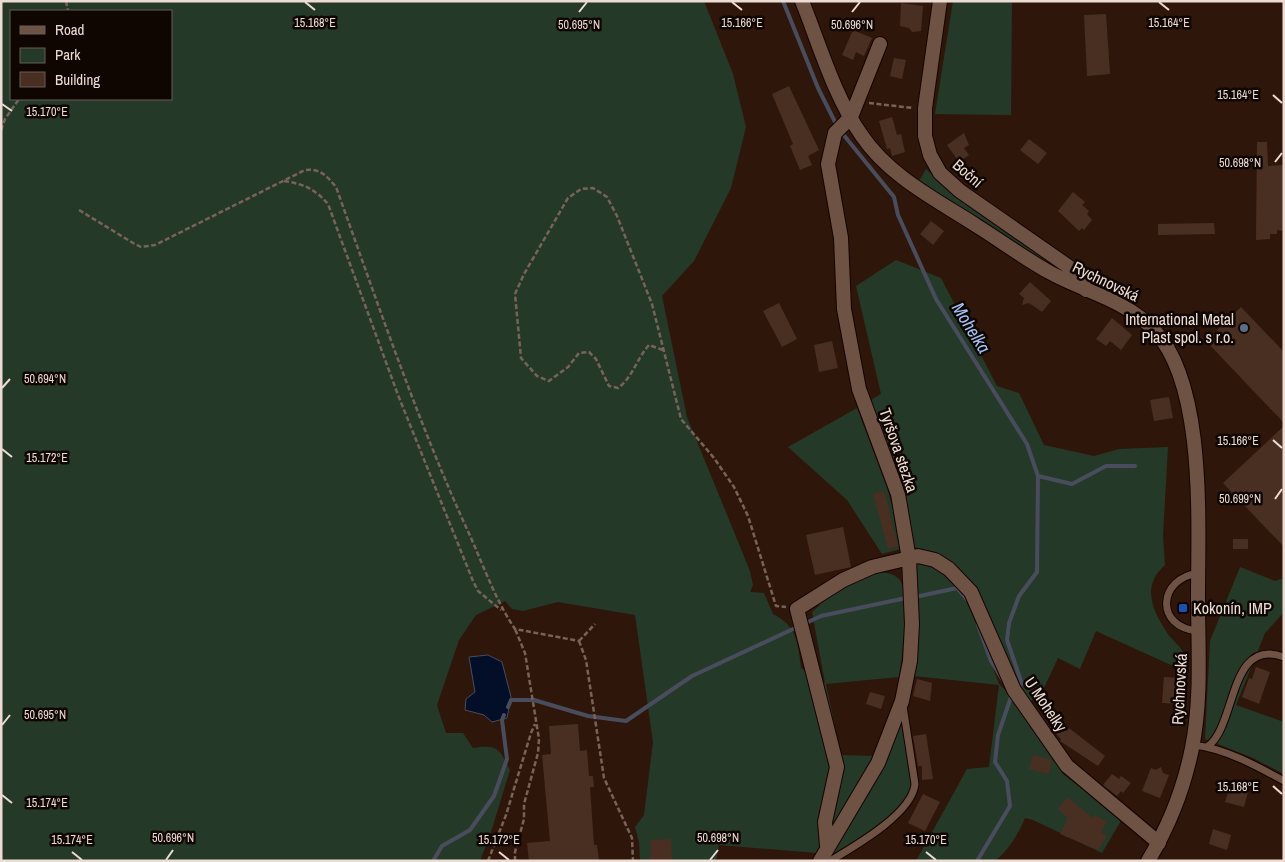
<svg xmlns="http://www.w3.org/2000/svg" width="1285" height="862" font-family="'Archivo Narrow',sans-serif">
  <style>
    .green { fill: #253929; fill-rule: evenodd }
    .water { fill: #030e28; stroke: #494c5c }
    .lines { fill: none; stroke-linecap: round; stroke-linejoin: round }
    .stream { stroke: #494c5c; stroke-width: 4 }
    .building { fill: #482f21 }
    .service-casing { stroke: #150300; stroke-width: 9 }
    .minor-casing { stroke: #150300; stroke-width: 16 }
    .tertiary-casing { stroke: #150300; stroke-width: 16 }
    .path { stroke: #786358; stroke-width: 2.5; stroke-dasharray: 5 2.5; stroke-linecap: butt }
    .service { stroke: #6e5244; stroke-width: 7 }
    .minor { stroke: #6e5244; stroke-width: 14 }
    .tertiary { stroke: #6e5244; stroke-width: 14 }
    .ticks { fill: none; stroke: #eddcd4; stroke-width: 2 }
    .service-dot { fill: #5c6f8a; stroke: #0f0602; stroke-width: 2 }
    .transit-dot { fill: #1a4fb4; stroke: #0f0602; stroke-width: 2 }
    .labels { text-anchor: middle; stroke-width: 5; stroke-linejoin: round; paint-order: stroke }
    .street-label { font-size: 16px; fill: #eddcd4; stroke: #0f0602 }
    .poi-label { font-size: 16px; fill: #eddcd4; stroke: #0f0602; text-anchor: end }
    .water-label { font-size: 18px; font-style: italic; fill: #a2c2f9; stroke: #0f0602 }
    .ticks-label { font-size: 12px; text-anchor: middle; fill: #eddcd4; stroke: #0f0602; stroke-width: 5; stroke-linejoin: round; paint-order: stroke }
  </style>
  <rect width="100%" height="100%" fill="#2e170a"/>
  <path class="green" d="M1,1H704L733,74L746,127L731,188L694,261L662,296L687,417L750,571L753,585L750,592L764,593L773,614C797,626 798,643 801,668L825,683L812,612C823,602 835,590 848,583C861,576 886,566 899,579C912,593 902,658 899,677L826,684L841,755L873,756L818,853L719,845L716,861H640L639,842L635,827L644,815L653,742L635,615L558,602L523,611L512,609L505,601L476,615L459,640L437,705L446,733H463L473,748C498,744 499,748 510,770L491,832L480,861H1ZM11,11H171V99H11Z
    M953,1H1012L1011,115L935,114Z
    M926,169L956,197L1056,265L1053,268L919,181Z
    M896,260L941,278L997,386L1019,393L1044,445L1094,456L1119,449L1168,447L1163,535L1165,565C1141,586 1152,610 1168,634C1172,640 1179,645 1183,652C1186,658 1184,664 1184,671L1096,631L1080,669L1058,658L1043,690L1030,702L1008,666L982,600L973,587L932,553L914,547L904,497L871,400L881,394L856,286Z
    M857,408L887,488L904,548L882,554L847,500L788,447Z
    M916,562L931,563L950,578L970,608L999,684L1019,704L1063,774L1122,819L1102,853L1033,820L1025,818C1018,835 1009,849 995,861H916L967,769L989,767L999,685L914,676L919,603L913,564Z
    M1240,567L1275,581L1284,578V612L1265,633L1236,705L1284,722V774L1253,758L1205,739L1210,641Z
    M900,718C904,740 912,765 911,787C910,809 846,846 828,857Z"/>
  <path class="water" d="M488,655L502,662L511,697L507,718L492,722L484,715L465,710L466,699L475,692L469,657Z"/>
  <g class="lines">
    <path class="stream" d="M783,1L818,88L838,128L894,197L898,215L936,299L1027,444L1038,476L1037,572L1019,596L1009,623L1007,640L1022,684
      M1038,476L1072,484L1106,466H1135
      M915,597L957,588L969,602
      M978,625L991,661L1004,682
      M508,707L511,700H534L588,716L626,721L692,676L821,616L906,598
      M433,861L442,846L470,830L494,796L507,759L502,720L504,715
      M977,861L1010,806L1007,781L995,762L998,735L1012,694"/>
  </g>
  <path class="building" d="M901,3L923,6L921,31L912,32L909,28L900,26Z
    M1106,14L1110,74L1087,76L1084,15Z
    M853,30L872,38L864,56L856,52L853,60L842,55Z
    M894,58L906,60L902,79L890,76Z
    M789,86L819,150L808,156L812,165L800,170L790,146L793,144L772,94Z
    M892,117L897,135L901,134L905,152L892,156L890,148L887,149L879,121Z
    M964,133L969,145L964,148L969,155L959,162L947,145Z
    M1029,139L1047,153L1038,164L1020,150Z
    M1257,142H1267L1268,166L1283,165L1284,231L1277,230V234H1270V239L1256,240Z
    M1073,192L1085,202L1082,205L1089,211L1087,214L1092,220L1084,230L1082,228L1079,231L1058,211Z
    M931,221L944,231L933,245L920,234Z
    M1214,223L1215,234L1158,235V224Z
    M1030,282L1051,301L1042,312L1029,303L1022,305L1024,298L1019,294Z
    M779,303L797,339L782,347L763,311Z
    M1241,307L1284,352V423L1206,341Z
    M1112,318L1132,335L1121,350L1110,341L1106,346L1096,339Z
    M832,341L838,368L819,372L814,345Z
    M1169,397L1173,418L1154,421L1150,400Z
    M1284,426V547L1223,483Z
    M884,491L898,546L888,549L873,494Z
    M843,527L851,567L815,575L806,535Z
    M1233,539H1248V549H1233Z
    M1256,667L1270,672L1259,704L1242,697L1249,678L1252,679Z
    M1164,677L1183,678L1182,704L1162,703Z
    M917,679L932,683L930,701L913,696Z
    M870,692L885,696L881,709L866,704Z
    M578,724L580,751L587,750L589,776H593L594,787H590L594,845H597L599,861H529L527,843L550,841L542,755L551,754L549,726Z
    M1060,724L1068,730L1069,728L1105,756L1098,766L1060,741L1061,739L1054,732Z
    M926,734L933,779L922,780V766H918L913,736Z
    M1033,755L1052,760L1049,774L1029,769Z
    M1161,767L1163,773L1169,775L1160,798L1142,791L1151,768L1156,770Z
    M1112,774L1119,779L1121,776L1131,783L1123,793L1121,791L1117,796L1103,785Z
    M1230,787L1248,792L1244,807L1225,802Z
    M923,794L940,802L925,831L908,823Z
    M1067,797L1093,818L1095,815L1107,822L1101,832L1107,836L1098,850L1060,834L1068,818L1058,809Z
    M1213,829L1231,835L1227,850L1209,844Z
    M671,839L672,861H651L650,840Z"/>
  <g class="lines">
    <g class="service-casing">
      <path id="service" d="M1198,631C1154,627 1158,578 1199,573
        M1193,745C1224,748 1257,766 1284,781
        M1207,747C1237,727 1228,636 1284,657
        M830,861C855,846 912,814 915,784L903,706"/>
    </g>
    <g class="minor-casing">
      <path id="minor" d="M827,846L825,822L837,767L797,609L843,580L872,567L918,556L935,560L949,569L971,592L1014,690L1067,766L1159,843
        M820,861L878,763L902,701L910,661L912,624L909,559L898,494L859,389L844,309L841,238L828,164L835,133L851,117L880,44"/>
    </g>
    <g class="tertiary-casing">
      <path id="tertiary" d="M802,1C820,46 834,96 862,136C890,177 937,200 977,226C1001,241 1024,258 1049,272C1083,291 1126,300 1154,330C1206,384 1198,524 1198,596C1198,646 1202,699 1192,748C1184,788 1169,826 1148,861
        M940,1L925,108V136L930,155L940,173L960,191L1072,269L1080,278L1086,290"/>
    </g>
    <path class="path" d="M66,1L68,11
      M869,103L913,108
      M1,130L5,119L19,99
      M284,181C304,184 315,189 328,204L398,395L473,581L478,591L501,610
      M79,210L133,243L141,247L155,245L305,170C320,168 327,176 336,187C377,301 416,417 466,527C482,561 494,598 515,629L579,641
      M663,350L649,345C637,358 633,377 618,388L609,386L596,359L589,352L579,353L568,367L549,381L537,376L521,358L515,294L524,274L568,198L581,189L593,188L607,197L617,216L652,304L681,419L714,458L734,487L748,516L776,606L786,607
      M579,641L586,660L604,778L632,838L633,861
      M579,641L595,624
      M488,861L506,815L531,733L535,724
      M515,861V852L524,819V804L538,753L539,739L525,653L515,629"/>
    <use href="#service" class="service"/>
    <use href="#minor" class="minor"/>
    <use href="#tertiary" class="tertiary"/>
  </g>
  <path class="ticks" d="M305,2L315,10M732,2L742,10M1159,2L1169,10M579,12L587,2M852,12L860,2M1273,95L1282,103M2,104L12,111M1275,162L1282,153M2,388L10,379M1273,440L1282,448M2,449L12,457M1275,499L1282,489M2,725L10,715M1273,786L1282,794M2,795L12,803M72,852L82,860M499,852L509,860M926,852L936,860M166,860L173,850M710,860L718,850"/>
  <circle class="service-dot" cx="1244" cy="328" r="5"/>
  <rect class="transit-dot" x="1178" y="603" width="10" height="10" rx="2.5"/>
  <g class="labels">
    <g class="street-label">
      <text transform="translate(968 173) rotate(41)" y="6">Boční</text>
      <text transform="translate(1106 281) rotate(26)" y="6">Rychnovská</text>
      <text transform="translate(899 450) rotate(71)" y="6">Tyršova stezka</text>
      <text transform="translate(1179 689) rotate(-87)" y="6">Rychnovská</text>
      <text transform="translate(1046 704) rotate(56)" y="6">U Mohelky</text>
    </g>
    <g class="poi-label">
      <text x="1234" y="325">International Metal<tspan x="1234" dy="18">Plast spol. s r.o.</tspan></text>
      <text x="1193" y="614" text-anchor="start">Kokonín, IMP</text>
    </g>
    <g class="water-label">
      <text transform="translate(971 328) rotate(58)" y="6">Mohelka</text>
    </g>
  </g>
  <g class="ticks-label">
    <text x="1169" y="27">15.164°E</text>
    <text x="315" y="27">15.168°E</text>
    <text x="742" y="27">15.166°E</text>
    <text x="579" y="29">50.695°N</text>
    <text x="852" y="29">50.696°N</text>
    <text x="1238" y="99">15.164°E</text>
    <text x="47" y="116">15.170°E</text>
    <text x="1240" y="167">50.698°N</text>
    <text x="45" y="383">50.694°N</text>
    <text x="1238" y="445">15.166°E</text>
    <text x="47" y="462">15.172°E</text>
    <text x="1240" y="503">50.699°N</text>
    <text x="45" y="719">50.695°N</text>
    <text x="1238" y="791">15.168°E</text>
    <text x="47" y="807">15.174°E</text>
    <text x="173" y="842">50.696°N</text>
    <text x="718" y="842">50.698°N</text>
    <text x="72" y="844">15.174°E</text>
    <text x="499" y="844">15.172°E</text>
    <text x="926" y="844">15.170°E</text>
  </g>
  <rect width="1285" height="862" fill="none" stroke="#eddcd4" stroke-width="5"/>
  <rect x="10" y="10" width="162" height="90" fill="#0f0602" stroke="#685c56"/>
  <rect x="20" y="26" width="25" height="8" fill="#6e5244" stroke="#685c56"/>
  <text x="55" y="35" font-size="15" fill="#eddcd4">Road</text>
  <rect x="20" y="48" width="25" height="15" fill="#253929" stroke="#685c56"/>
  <text x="55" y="60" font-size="15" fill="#eddcd4">Park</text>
  <rect x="20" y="72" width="25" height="15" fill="#482f21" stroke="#685c56"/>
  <text x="55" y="85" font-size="15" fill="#eddcd4">Building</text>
</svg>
